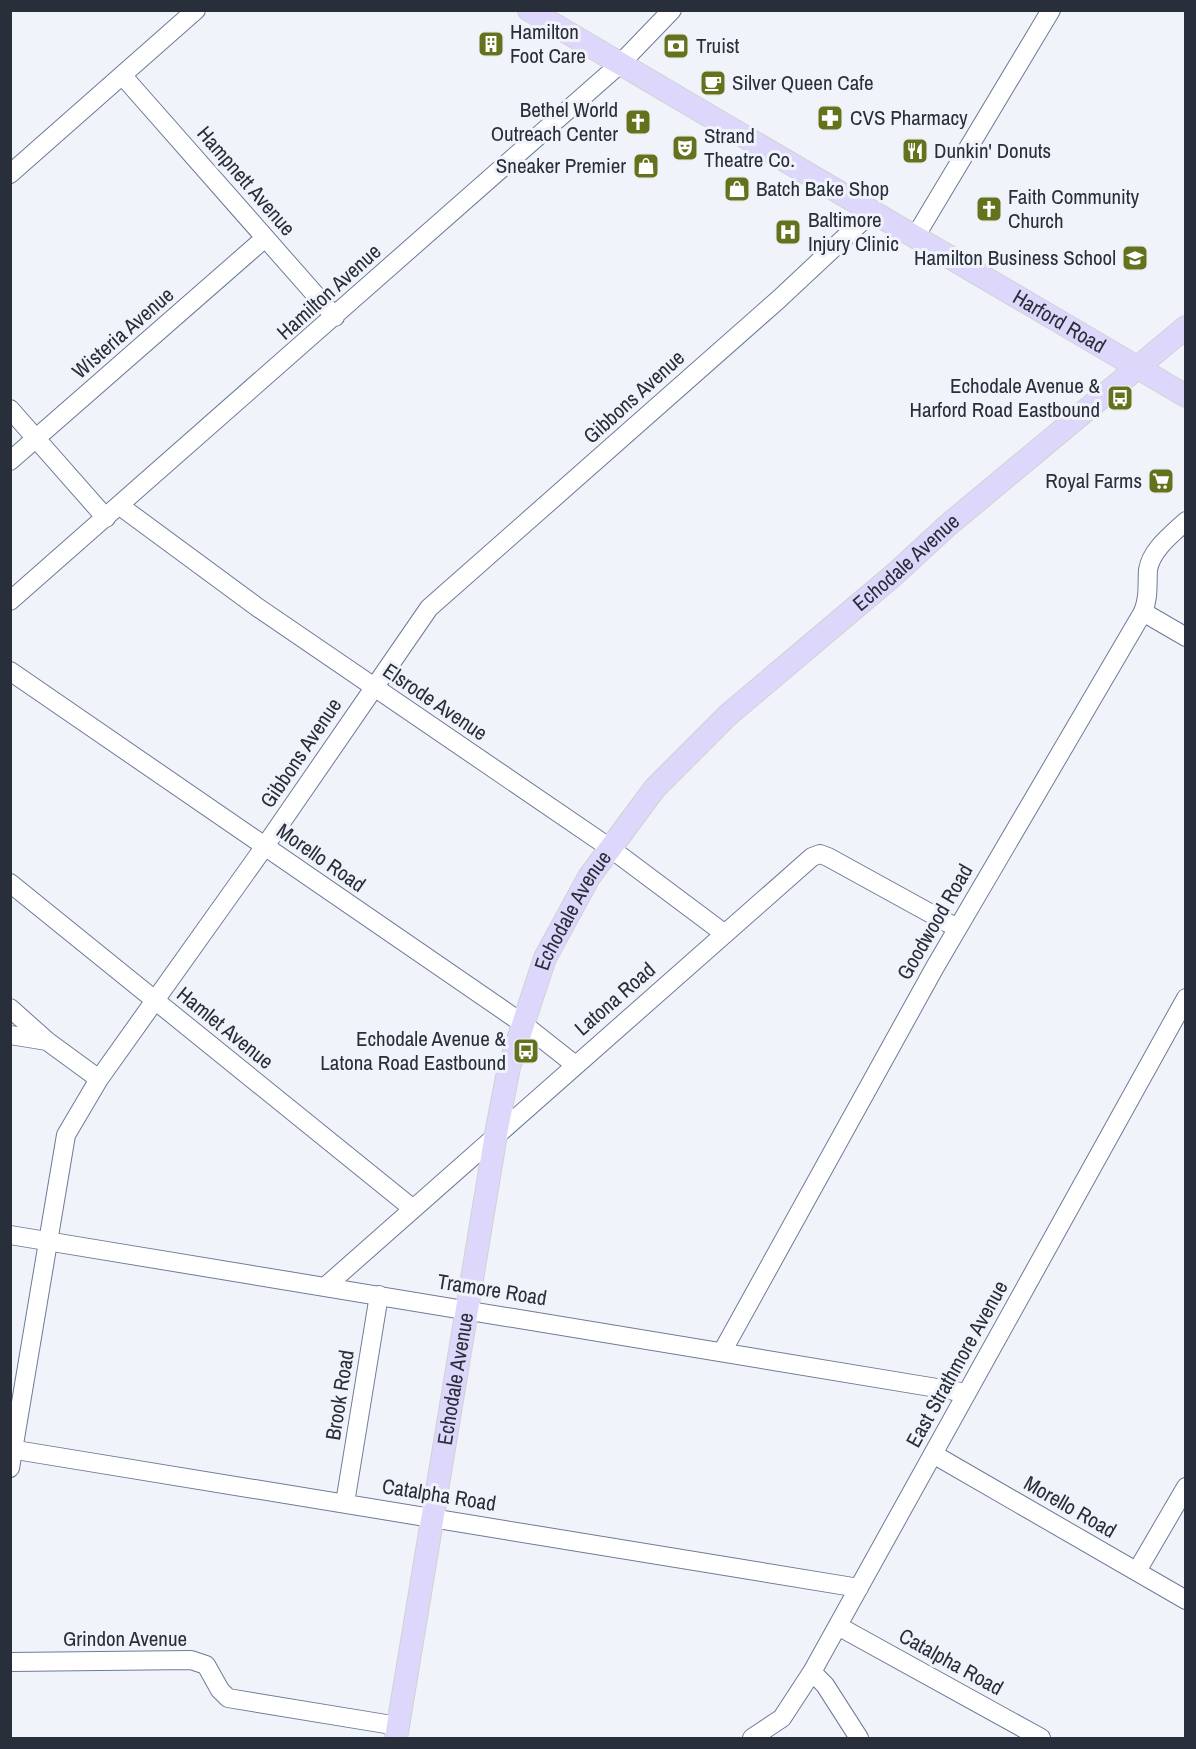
<svg xmlns="http://www.w3.org/2000/svg" width="1196" height="1749" font-family="'Archivo Narrow',sans-serif">
  <style>
    .lines { fill: none; stroke-linecap: round; stroke-linejoin: round }
    .minor-casing { stroke: #6c7b97; stroke-width: 20 }
    .major-casing { stroke: #d0d1d4; stroke-width: 24 }
    .minor { stroke: #fff; stroke-width: 18 }
    .major { stroke: #ddd8fb; stroke-width: 22 }
    .labels { text-anchor: middle; stroke-width: 6; stroke-linejoin: round; paint-order: stroke }
    .poi-label { font-size: 21px; fill: #282e3a; stroke: #f0f3fa; text-anchor: start }
    .street-label { font-size: 21px; fill: #282e3a; stroke: #f0f3fa }
  </style>
  <rect width="100%" height="100%" fill="#f0f3fa"/>
  <g class="lines">
    <g class="minor-casing">
      <path id="minor" d="M122,75L335,317
        M10,174L196,10
        M915,237L1051,10
        M10,409L106,518
        M10,461L265,238
        M120,506L257,607L610,848L725,934
        M10,601L620,64L672,10
        M1143,612L1186,637
        M10,671L522,1023L574,1064
        M10,883L412,1208
        M10,1008L47,1041L99,1079
        M10,1035L47,1041
        M10,1235L967,1393
        M326,1286L812,857L820,854L828,857L957,928
        M722,1352L935,967L1143,612C1149,597 1147,586 1148,570C1151,550 1172,534 1186,521
        M10,1449L859,1588
        M933,1454L1186,1600
        M10,1468L66,1135L99,1079L265,846L429,608L778,300L872,212
        M345,1503L379,1295
        M1137,1571L1186,1487
        M838,1626L1041,1738
        M10,1662L191,1660L206,1665L220,1690L228,1698L398,1726
        M812,1672L825,1685L859,1738
        M752,1738L782,1718L812,1672L1186,998"/>
    </g>
    <g class="major-casing">
      <g id="major">
        <path id="s1" d="M529,10L1186,396"/>
        <path id="s2" d="M396,1738L496,1134L509,1067L545,958L589,877L655,788L728,715L895,574L947,526L1186,327"/>
      </g>
    </g>
    <use href="#minor" class="minor"/>
    <use href="#major" class="major"/>
  </g>
  <defs>
    <g id="building-square" transform="scale(1.35)"><rect x="-9" y="-9" width="18" height="18" rx="4" fill="#64721d" stroke="#f0f3fa"/><path d="M-4-6H4V6H1V3H-1V6H-4ZM-2.5-4.3h1.7v1.8h-1.7ZM.8-4.3h1.7v1.8H.8ZM-2.5-1h1.7V.8h-1.7ZM.8-1h1.7V.8H.8Z" fill="#fff"/></g>
    <g id="bank-square" transform="scale(1.35)"><rect x="-9" y="-9" width="18" height="18" rx="4" fill="#64721d" stroke="#f0f3fa"/><path d="M-6-4H6V4H-6ZM0-2.3a2.3 2.3 0 1 0 0 4.6a2.3 2.3 0 1 0 0-4.6Z" fill="#fff"/></g>
    <g id="cafe-square" transform="scale(1.35)"><rect x="-9" y="-9" width="18" height="18" rx="4" fill="#64721d" stroke="#f0f3fa"/><path d="M-5.5-4.5H6V0H3Q3 3.5 0 3.5H-2.5Q-5.5 3.5-5.5 0ZM3-3.2v2h1.7v-2ZM-6 4.5H4V6H-6Z" fill="#fff"/></g>
    <g id="pharmacy-square" transform="scale(1.35)"><rect x="-9" y="-9" width="18" height="18" rx="4" fill="#64721d" stroke="#f0f3fa"/><path d="M-2-6h4v4h4v4h-4v4h-4v-4h-4v-4h4Z" fill="#fff"/></g>
    <g id="church-square" transform="scale(1.35)"><rect x="-9" y="-9" width="18" height="18" rx="4" fill="#64721d" stroke="#f0f3fa"/><path d="M-1.2-6h2.4v3.5h3.3v2.4h-3.3V6h-2.4V-.1h-3.3v-2.4h3.3Z" fill="#fff"/></g>
    <g id="theatre-square" transform="scale(1.35)"><rect x="-9" y="-9" width="18" height="18" rx="4" fill="#64721d" stroke="#f0f3fa"/><path d="M-5-5.5Q0-4 5-5.5V0Q5 5 0 6Q-5 5-5 0ZM-3.3-2.5H-1v1.5H-3.3ZM1-2.5H3.3v1.5H1ZM-2.8 1Q0 5.5 2.8 1Z" fill="#fff"/></g>
    <g id="restaurant-square" transform="scale(1.35)"><rect x="-9" y="-9" width="18" height="18" rx="4" fill="#64721d" stroke="#f0f3fa"/><path d="M-5-6h1v4h1v-4h1v4h1v-4h1v5L-1.5 .5V6h-2V.5L-5-1ZM5-6V6H3V1.5H1.5Q1.5-4 5-6Z" fill="#fff"/></g>
    <g id="shop-square" transform="scale(1.35)"><rect x="-9" y="-9" width="18" height="18" rx="4" fill="#64721d" stroke="#f0f3fa"/><path d="M-5-2.5h2.3a2.7 3.5 0 0 1 5.4 0H5L5.5 6h-11ZM-1.5-2.5h3a1.5 2.3 0 0 0-3 0Z" fill="#fff"/></g>
    <g id="hospital-square" transform="scale(1.35)"><rect x="-9" y="-9" width="18" height="18" rx="4" fill="#64721d" stroke="#f0f3fa"/><path d="M-5-5h3v3.5h4V-5h3V5h-3V1.5h-4V5h-3Z" fill="#fff"/></g>
    <g id="school-square" transform="scale(1.35)"><rect x="-9" y="-9" width="18" height="18" rx="4" fill="#64721d" stroke="#f0f3fa"/><path d="M0-5L7-2L0 1L-7-2ZM-4 1L0 2.5L4 1V4Q0 6-4 4Z" fill="#fff"/></g>
    <g id="bus-square" transform="scale(1.35)"><rect x="-9" y="-9" width="18" height="18" rx="4" fill="#64721d" stroke="#f0f3fa"/><path d="M-5-6H5V4H4V6H2V4H-2V6H-4V4H-5ZM-3.5-4V0h7V-4ZM-3.5 1.2v1.5H-2V1.2ZM2 1.2v1.5H3.5V1.2Z" fill="#fff"/></g>
    <g id="supermarket-square" transform="scale(1.35)"><rect x="-9" y="-9" width="18" height="18" rx="4" fill="#64721d" stroke="#f0f3fa"/><path d="M-6-5.5h2.5l.6 2H6L4.5 2H-2.5L-4.4-4H-6ZM-1.5 3.2a1.3 1.3 0 1 0 .1 0ZM3 3.2a1.3 1.3 0 1 0 .1 0Z" fill="#fff"/></g>
  </defs>
  <g fill-rule="evenodd">
    <use href="#building-square" x="491" y="44"/>
    <use href="#bank-square" x="676" y="46"/>
    <use href="#cafe-square" x="713" y="83"/>
    <use href="#pharmacy-square" x="830" y="118"/>
    <use href="#church-square" x="638" y="122"/>
    <use href="#theatre-square" x="685" y="148"/>
    <use href="#restaurant-square" x="915" y="151"/>
    <use href="#shop-square" x="646" y="166"/>
    <use href="#shop-square" x="737" y="189"/>
    <use href="#church-square" x="989" y="209"/>
    <use href="#hospital-square" x="788" y="232"/>
    <use href="#school-square" x="1135" y="258"/>
    <use href="#bus-square" x="1120" y="398"/>
    <use href="#supermarket-square" x="1161" y="481"/>
    <use href="#bus-square" x="526" y="1051"/>
  </g>
  <g class="labels">
    <g class="poi-label">
      <text x="510" y="39">Hamilton<tspan x="510" dy="24">Foot Care</tspan></text>
      <text x="696" y="53">Truist</text>
      <text x="732" y="90">Silver Queen Cafe</text>
      <text x="618" y="117" text-anchor="end">Bethel World<tspan x="618" dy="24">Outreach Center</tspan></text>
      <text x="850" y="125">CVS Pharmacy</text>
      <text x="704" y="143">Strand<tspan x="704" dy="24">Theatre Co.</tspan></text>
      <text x="934" y="158">Dunkin' Donuts</text>
      <text x="626" y="173" text-anchor="end">Sneaker Premier</text>
      <text x="756" y="196">Batch Bake Shop</text>
      <text x="1008" y="204">Faith Community<tspan x="1008" dy="24">Church</tspan></text>
      <text x="808" y="227">Baltimore<tspan x="808" dy="24">Injury Clinic</tspan></text>
      <text x="1116" y="265" text-anchor="end">Hamilton Business School</text>
      <text x="1100" y="393" text-anchor="end">Echodale Avenue &amp;<tspan x="1100" dy="24">Harford Road Eastbound</tspan></text>
      <text x="1142" y="488" text-anchor="end">Royal Farms</text>
      <text x="506" y="1046" text-anchor="end">Echodale Avenue &amp;<tspan x="506" dy="24">Latona Road Eastbound</tspan></text>
    </g>
    <g class="street-label">
      <text transform="translate(246 181) rotate(49)" y="7">Hampnett Avenue</text>
      <text transform="translate(329 292) rotate(-42)" y="7">Hamilton Avenue</text>
      <text dy="7" stroke="none"><textPath href="#s1" startOffset="615">Harford Road</textPath></text>
      <text transform="translate(123 333) rotate(-41)" y="7">Wisteria Avenue</text>
      <text transform="translate(634 397) rotate(-42)" y="7">Gibbons Avenue</text>
      <text dy="7" stroke="none"><textPath href="#s2" startOffset="1336">Echodale Avenue</textPath></text>
      <text transform="translate(435 702) rotate(34)" y="7">Elsrode Avenue</text>
      <text transform="translate(301 753) rotate(-56)" y="7">Gibbons Avenue</text>
      <text transform="translate(321 858) rotate(35)" y="7">Morello Road</text>
      <text dy="7" stroke="none"><textPath href="#s2" startOffset="850">Echodale Avenue</textPath></text>
      <text transform="translate(935 922) rotate(-60)" y="7">Goodwood Road</text>
      <text transform="translate(615 999) rotate(-41)" y="7">Latona Road</text>
      <text transform="translate(225 1028) rotate(39)" y="7">Hamlet Avenue</text>
      <text transform="translate(492 1290) rotate(9)" y="7">Tramore Road</text>
      <text transform="translate(957 1364) rotate(-61)" y="7">East Strathmore Avenue</text>
      <text dy="7" stroke="none"><textPath href="#s2" startOffset="364">Echodale Avenue</textPath></text>
      <text transform="translate(340 1395) rotate(-81)" y="7">Brook Road</text>
      <text transform="translate(439 1495) rotate(9)" y="7">Catalpha Road</text>
      <text transform="translate(1070 1507) rotate(30)" y="7">Morello Road</text>
      <text x="125" y="1646">Grindon Avenue</text>
      <text transform="translate(951 1662) rotate(29)" y="7">Catalpha Road</text>
    </g>
  </g>
  <rect width="1196" height="1749" fill="none" stroke="#282e3a" stroke-width="24"/>
</svg>
